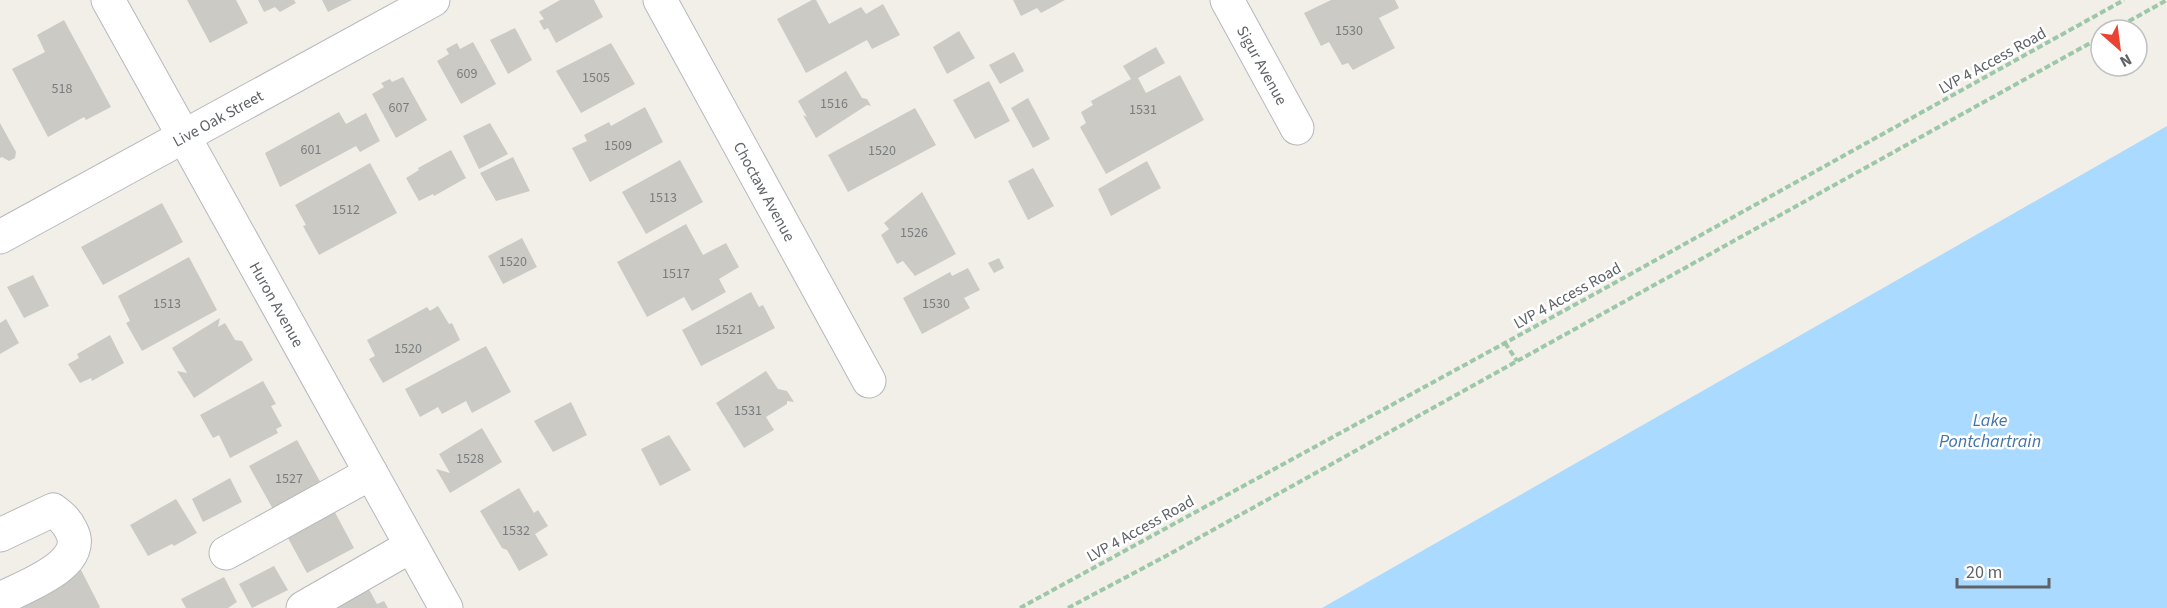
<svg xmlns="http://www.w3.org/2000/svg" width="2167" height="608" font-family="'Source Sans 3',sans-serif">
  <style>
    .water { fill: #aadaff }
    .building { fill: #cccac5 }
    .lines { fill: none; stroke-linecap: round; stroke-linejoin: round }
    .minor-casing { stroke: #b5b8bc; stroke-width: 35 }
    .path { stroke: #9cc7a9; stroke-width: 4; stroke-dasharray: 6 3; stroke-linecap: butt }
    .minor { stroke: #fff; stroke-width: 33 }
    .labels { text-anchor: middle; stroke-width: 5; stroke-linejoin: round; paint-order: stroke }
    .number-label { font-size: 14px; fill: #7a7d7f }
    .street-label { font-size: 16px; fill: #5f6368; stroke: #fff }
    .water-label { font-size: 18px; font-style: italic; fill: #4174aa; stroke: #fff }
  </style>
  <rect width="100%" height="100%" fill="#f1efe8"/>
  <path class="water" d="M2167,126V608H1322Z"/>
  <path class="building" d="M187,0H236L248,23L210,43Z
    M258,0H294L296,3L280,12L275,7L264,12Z
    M322,0H352L328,12Z
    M560,0H594L603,17L556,43L548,28L544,30L539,21L544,19L539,12Z
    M812,0H816L829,24L861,7L866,14L883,4L900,35L872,49L867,40L806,73L777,19Z
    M1013,0H1065L1041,13L1037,8L1021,16Z
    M1331,0H1395L1399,8L1379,18L1395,48L1353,70L1348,63L1342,65L1329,42L1321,46L1304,13Z
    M64,20L111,107L86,120L84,117L48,137L12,69L45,52L37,35Z
    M515,28L532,60L508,74L490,40Z
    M959,31L975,58L947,74L933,47Z
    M473,42L496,84L461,104L437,61L449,54L446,49L457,43L460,49Z
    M611,43L635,84L581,113L556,71Z
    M1156,47L1165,63L1138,78L1146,93L1180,75L1204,120L1106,174L1080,127L1086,123L1081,112L1093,105L1091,101L1131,79L1123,66Z
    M1014,52L1024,71L1000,84L989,65Z
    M846,71L862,98L867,99L871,106L867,105L816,138L803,115L807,117L798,101Z
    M403,77L427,120L396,138L372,94L384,87L381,83L390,79L392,82Z
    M989,81L1010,121L975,139L953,100Z
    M1028,98L1050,139L1033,148L1011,108Z
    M645,107L663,142L590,182L572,148L587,141L584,135L609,122L611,126Z
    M915,108L936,145L848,192L828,155Z
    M339,112L346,124L366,113L380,141L360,152L356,146L280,187L265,153Z
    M0,123L16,152L15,158L9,161L2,157L0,158Z
    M490,123L508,154L479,169L463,136Z
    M451,150L466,178L434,196L433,194L419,201L406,178L419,170L418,168Z
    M513,157L530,191L496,201L480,173Z
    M680,160L703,202L646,234L622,192Z
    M1147,161L1161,188L1111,216L1098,189Z
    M370,163L397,213L319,255L303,226L306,225L295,205Z
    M1033,168L1054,206L1028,220L1008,181Z
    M922,192L956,254L915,276L903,261L897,264L881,235L889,229L884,223Z
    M162,203L183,242L103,285L81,247Z
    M686,224L703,255L726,243L739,267L719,279L726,292L692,311L684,297L647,317L617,262Z
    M522,238L537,267L503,284L488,256Z
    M189,257L217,310L142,351L126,323L130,321L118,296Z
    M999,258L1004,268L994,273L988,263Z
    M968,268L980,290L964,298L970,308L922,334L903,298L950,272L952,276Z
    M33,275L49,306L24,318L7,287Z
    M751,292L759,307L763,305L775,328L701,366L682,330Z
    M438,306L449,324L452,323L460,340L383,383L369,359L375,356L367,340L427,307L430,311Z
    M220,318L218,327L225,323L235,340L242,341L253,360L194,398L177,371L187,373L172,348Z
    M6,319L19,343L0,354V323Z
    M110,335L124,363L92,381L91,378L80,383L68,364L79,358L77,354Z
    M486,346L511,392L472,413L466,401L442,414L438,407L420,417L405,389Z
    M766,371L778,389L787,391L794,402L787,401V404L766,417L774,430L744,448L716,403Z
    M263,381L276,404L271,406L282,426L276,429L278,433L230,458L219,435L213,438L200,415Z
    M571,402L587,435L553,452L534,421Z
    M482,428L502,462L450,493L436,469L450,473L439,454Z
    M669,435L691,470L660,486L641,449Z
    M297,440L322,485L274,511L249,466Z
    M230,478L242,502L203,522L192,499Z
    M519,488L534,513L538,510L548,526L535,534L548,555L519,571L507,550L502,548L480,511Z
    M176,499L197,533L174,546L172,544L148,556L130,525Z
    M330,503L354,548L307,573L283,529Z
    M274,566L288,590L252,608L239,584Z
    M80,568L100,607L99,608H6Z
    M224,577L237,602L228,608H186L181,599Z
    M365,582L377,604L384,601L388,608H335Z"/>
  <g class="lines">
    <g class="minor-casing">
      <g id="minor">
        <path id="s1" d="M108,0L446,608"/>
        <path id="s2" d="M660,0L869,381"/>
        <path id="s3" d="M1227,0L1297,128"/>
        <path id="s4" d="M0,237L433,0"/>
        <path d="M0,535L53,510C61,516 67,521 71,530C90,564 23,587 0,599"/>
        <path d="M226,553L371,473"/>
        <path d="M303,608L411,546"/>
      </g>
    </g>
    <path class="path" d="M2113,30L2167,0
      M1505,343L1517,361
      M1020,608L1600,291L2124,0
      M1068,608L1166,556L2101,37"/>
    <use href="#minor" class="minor"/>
  </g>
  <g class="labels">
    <g class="number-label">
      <text x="1349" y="35">1530</text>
      <text x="467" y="78">609</text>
      <text x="596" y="82">1505</text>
      <text x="62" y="93">518</text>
      <text x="834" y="108">1516</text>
      <text x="399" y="112">607</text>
      <text x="1143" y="114">1531</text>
      <text x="618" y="150">1509</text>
      <text x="311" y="154">601</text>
      <text x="882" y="155">1520</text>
      <text x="663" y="202">1513</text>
      <text x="346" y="214">1512</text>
      <text x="914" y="237">1526</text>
      <text x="513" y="266">1520</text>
      <text x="676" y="278">1517</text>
      <text x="167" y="308">1513</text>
      <text x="936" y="308">1530</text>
      <text x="729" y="334">1521</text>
      <text x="408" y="353">1520</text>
      <text x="748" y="415">1531</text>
      <text x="470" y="463">1528</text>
      <text x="289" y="483">1527</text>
      <text x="516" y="535">1532</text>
    </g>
    <g class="street-label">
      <text transform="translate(1992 60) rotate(-29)" y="6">LVP 4 Access Road</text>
      <text dy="6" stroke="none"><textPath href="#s3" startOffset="74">Sigur Avenue</textPath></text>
      <text dy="6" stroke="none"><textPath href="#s4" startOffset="248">Live Oak Street</textPath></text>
      <text dy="6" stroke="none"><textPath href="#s2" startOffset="218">Choctaw Avenue</textPath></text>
      <text transform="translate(1567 295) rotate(-29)" y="6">LVP 4 Access Road</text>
      <text dy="6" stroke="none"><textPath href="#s1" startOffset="348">Huron Avenue</textPath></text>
      <text transform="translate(1140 528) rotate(-29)" y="6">LVP 4 Access Road</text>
    </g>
    <g class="water-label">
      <text x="1990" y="426">Lake<tspan x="1990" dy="21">Pontchartrain</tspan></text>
    </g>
  </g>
  <g transform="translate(2119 48) rotate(152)"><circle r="28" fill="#ffffff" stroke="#bfc1c3" stroke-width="1.5"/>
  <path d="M0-4.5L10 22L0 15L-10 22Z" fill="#ea4335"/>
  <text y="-9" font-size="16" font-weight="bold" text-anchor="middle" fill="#5f6368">N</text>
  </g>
  <path d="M1957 578v9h92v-9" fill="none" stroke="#5f6368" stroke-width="3"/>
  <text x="1966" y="578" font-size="18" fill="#5f6368" stroke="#ffffff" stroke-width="4.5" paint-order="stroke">20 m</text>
</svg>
